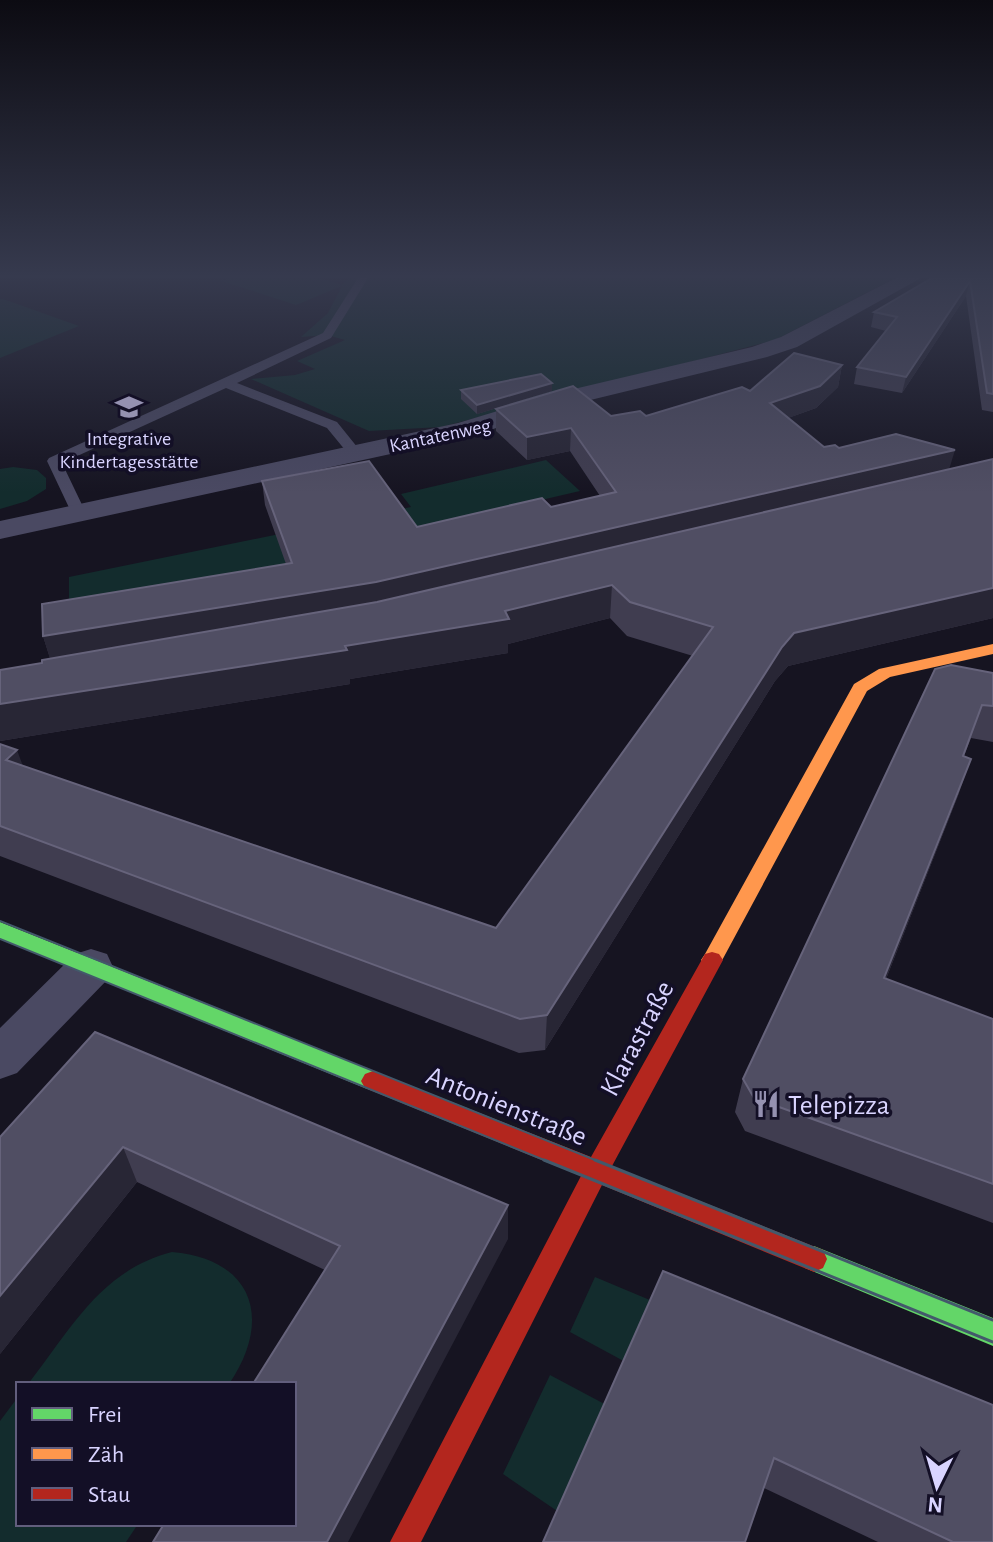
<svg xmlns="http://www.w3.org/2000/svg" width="993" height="1542" font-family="'Alegreya Sans',sans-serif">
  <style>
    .green { fill: #132c2d }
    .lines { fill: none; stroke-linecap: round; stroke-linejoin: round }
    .lane { fill: #4a4962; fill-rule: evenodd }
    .street { fill: #4a4962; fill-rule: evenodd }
    .fast { fill: #63d668; fill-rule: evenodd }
    .slow { fill: #ff974d; fill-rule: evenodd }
    .jam { fill: #b3261e; fill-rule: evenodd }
    .tram-far1 { stroke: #43596b; stroke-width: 2 }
    .tram { stroke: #43596b; stroke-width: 3 }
    .wall { fill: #403d50 }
    .shaded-wall { fill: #282635 }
    .building { fill: #504e63; stroke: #66637b; stroke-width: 2 }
    .labels { text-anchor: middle; stroke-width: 7; stroke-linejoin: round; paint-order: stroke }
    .far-street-label { font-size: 20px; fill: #d9d4ff; stroke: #130f26 }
    .far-poi-label { font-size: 20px; fill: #d9d4ff; stroke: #130f26 }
    .near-street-label { font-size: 28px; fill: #d9d4ff; stroke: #130f26 }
    .near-poi-label { font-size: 28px; fill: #d9d4ff; stroke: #130f26; text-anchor: start }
  </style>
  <rect width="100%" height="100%" fill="#161421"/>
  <path class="green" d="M230,278H318L342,285L349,278H895L775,340L441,427L369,431L251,379L295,375L315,369L297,361L345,340L327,335L301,337L328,313L342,286L296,305L222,281Z
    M0,299L6,300L79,326L0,358Z
    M546,460L580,491L285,560L291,576L69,612V577L411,507L401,494Z
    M13,467L37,470L46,478V489L27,501L0,509V469Z
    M172,1252C254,1259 273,1320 229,1384H28C71,1329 101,1270 172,1252Z
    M595,1277L657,1303L631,1365L570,1332Z
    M550,1375L612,1408L563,1515L503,1474Z
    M18,1397V1524H138L126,1542H0V1421Z"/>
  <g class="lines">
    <path class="lane" d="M358,278H368L331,338L237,383L337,422L362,453L360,456H350L327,428L226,388L62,463L86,513L78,518L73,516L47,461L49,458L323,333Z"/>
    <path class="street" d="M896,278H921L797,347L767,357L574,404L464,438L0,539V521L458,423L557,393L752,347L781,337Z
      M91,949L107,954L113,967L107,980L17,1073L0,1079V1028L75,954Z"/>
    <path class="fast" d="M0,922L381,1074L385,1081L381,1088L373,1091L365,1088L0,939Z
      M814,1246L993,1318V1346L805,1268L801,1259L805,1250Z"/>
    <path class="slow" d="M993,644V654L890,677L867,691L719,966L712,968L705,966L701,960L705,954L854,684L879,669Z"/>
    <path class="jam" d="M712,952L719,954L723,960L612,1166L823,1250L827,1259L823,1268L814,1272L602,1185L421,1542H390L581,1176L365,1088L361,1081L365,1074L373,1071L381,1074L591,1157L705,954Z"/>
    <path class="tram-far1" d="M0,921L600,1162
      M0,939L549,1162"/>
    <path class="tram" d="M544,1160L993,1342
      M595,1160L993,1320"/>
  </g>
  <path class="wall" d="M932,278H993V412L982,410L966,296L902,393L854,384L857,367L886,331L871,327L874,312Z
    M842,365L838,387L816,408L788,418L824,447L839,448L949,469L993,459V618L788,666L775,681L545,1050L519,1053L0,856V744L23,766L496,928L693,656L627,636L610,618L508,644V653L350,679V684L0,741V670L42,663L50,658L43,636L286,564L265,505L262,481L417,527L551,507L600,496L570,451L527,460L496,431V409L611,416H646L750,391Z
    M552,383V391L477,414L461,399V390Z
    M993,673V742L971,738L964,756L959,793L886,979L993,1019V1223L745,1131L735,1112L743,1079Z
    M95,1032L508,1239L325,1270L137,1182L0,1354Z
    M663,1271L993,1542H878L764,1488Z"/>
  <path class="shaded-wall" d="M970,281L966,296L902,393L906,377Z
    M842,365L838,387L816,408L766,426L770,403Z
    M552,383V391L477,414V405Z
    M571,428L570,451L527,460V437Z
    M955,450L948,473L378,607L51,662L43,636Z
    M612,585L610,618L508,644V653L350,679V684L0,741V704L345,646Z
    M993,588V618L788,666L775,681L545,1050L547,1015L782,647L794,633Z
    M17,750L30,785L6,760Z
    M971,759L959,793L873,1012L884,978Z
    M123,1147L137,1182L0,1354V1296Z
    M508,1205V1239L348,1542H327Z"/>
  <path class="building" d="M932,278H993V394L987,393L970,281L906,377L857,367L897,317L874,312Z
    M794,353L842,365L820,386L770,403L824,447L835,445L839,448L896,434L955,450L376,582L43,636L42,604L292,563L262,481L369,461L417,527L542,498L551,507L616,492L571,428L527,437L496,409L573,386L611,416L640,411L646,416L742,387L750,391Z
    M541,374L552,383L477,405L461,390Z
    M993,459V588L794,633L782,647L547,1015L520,1019L0,826V744L17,750L6,760L496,928L713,627L630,602L612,585L505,611L509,619L345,646L347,650L0,704V670L42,663V660L377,602Z
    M951,665L993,673V706L982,705L963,756L971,759L884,978L993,1019V1184L754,1098L743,1079L935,669Z
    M95,1032L508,1205L327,1542H153L164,1524H294V1384H253L340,1246L123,1147L0,1296V1137Z
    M663,1271L993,1405V1542H953L774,1458L745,1542H543Z"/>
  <linearGradient id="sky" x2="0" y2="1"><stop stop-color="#0c0b12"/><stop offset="0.56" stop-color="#363a4e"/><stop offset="1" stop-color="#363a4e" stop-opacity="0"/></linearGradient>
  <rect width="993" height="493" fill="url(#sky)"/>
  <defs>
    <g id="school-bare" transform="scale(2.16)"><path d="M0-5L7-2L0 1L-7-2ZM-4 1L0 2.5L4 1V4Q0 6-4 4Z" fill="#9591b1" stroke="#130f26" stroke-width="2.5" paint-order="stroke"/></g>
    <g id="restaurant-bare" transform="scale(2.16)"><path d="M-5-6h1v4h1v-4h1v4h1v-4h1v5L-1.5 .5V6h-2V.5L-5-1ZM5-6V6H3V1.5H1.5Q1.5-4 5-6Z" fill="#9591b1" stroke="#130f26" stroke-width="2.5" paint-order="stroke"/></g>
  </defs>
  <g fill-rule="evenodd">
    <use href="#school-bare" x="129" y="407"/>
    <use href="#restaurant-bare" x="766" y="1104"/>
  </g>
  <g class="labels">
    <g class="far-street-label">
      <text transform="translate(440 435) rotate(-12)" y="7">Kantatenweg</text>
    </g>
    <g class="far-poi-label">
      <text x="129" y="445">Integrative<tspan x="129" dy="23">Kindertagesstätte</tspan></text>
    </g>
    <g class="near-street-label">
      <text transform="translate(636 1038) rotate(-62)" y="10">Klarastraße</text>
      <text transform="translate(507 1105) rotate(22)" y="10">Antonienstraße</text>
    </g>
    <g class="near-poi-label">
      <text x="788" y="1114">Telepizza</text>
    </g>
  </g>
  <rect x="16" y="1382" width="280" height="144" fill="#130f26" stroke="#625e7d" stroke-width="2"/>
  <rect x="32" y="1408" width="40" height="12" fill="#63d668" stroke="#625e7d" stroke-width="2"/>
  <text x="88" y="1422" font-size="24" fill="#d9d4ff">Frei</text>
  <rect x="32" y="1448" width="40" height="12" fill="#ff974d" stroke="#625e7d" stroke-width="2"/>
  <text x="88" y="1462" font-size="24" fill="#d9d4ff">Zäh</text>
  <rect x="32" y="1488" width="40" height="12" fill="#b3261e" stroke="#625e7d" stroke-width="2"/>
  <text x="88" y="1502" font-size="24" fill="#d9d4ff">Stau</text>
  <g transform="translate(937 1486) rotate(185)" stroke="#130f26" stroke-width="6" paint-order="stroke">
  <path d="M0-6L14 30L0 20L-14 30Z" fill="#d9d4ff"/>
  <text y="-12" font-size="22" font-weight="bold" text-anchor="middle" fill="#d9d4ff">N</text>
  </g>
</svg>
